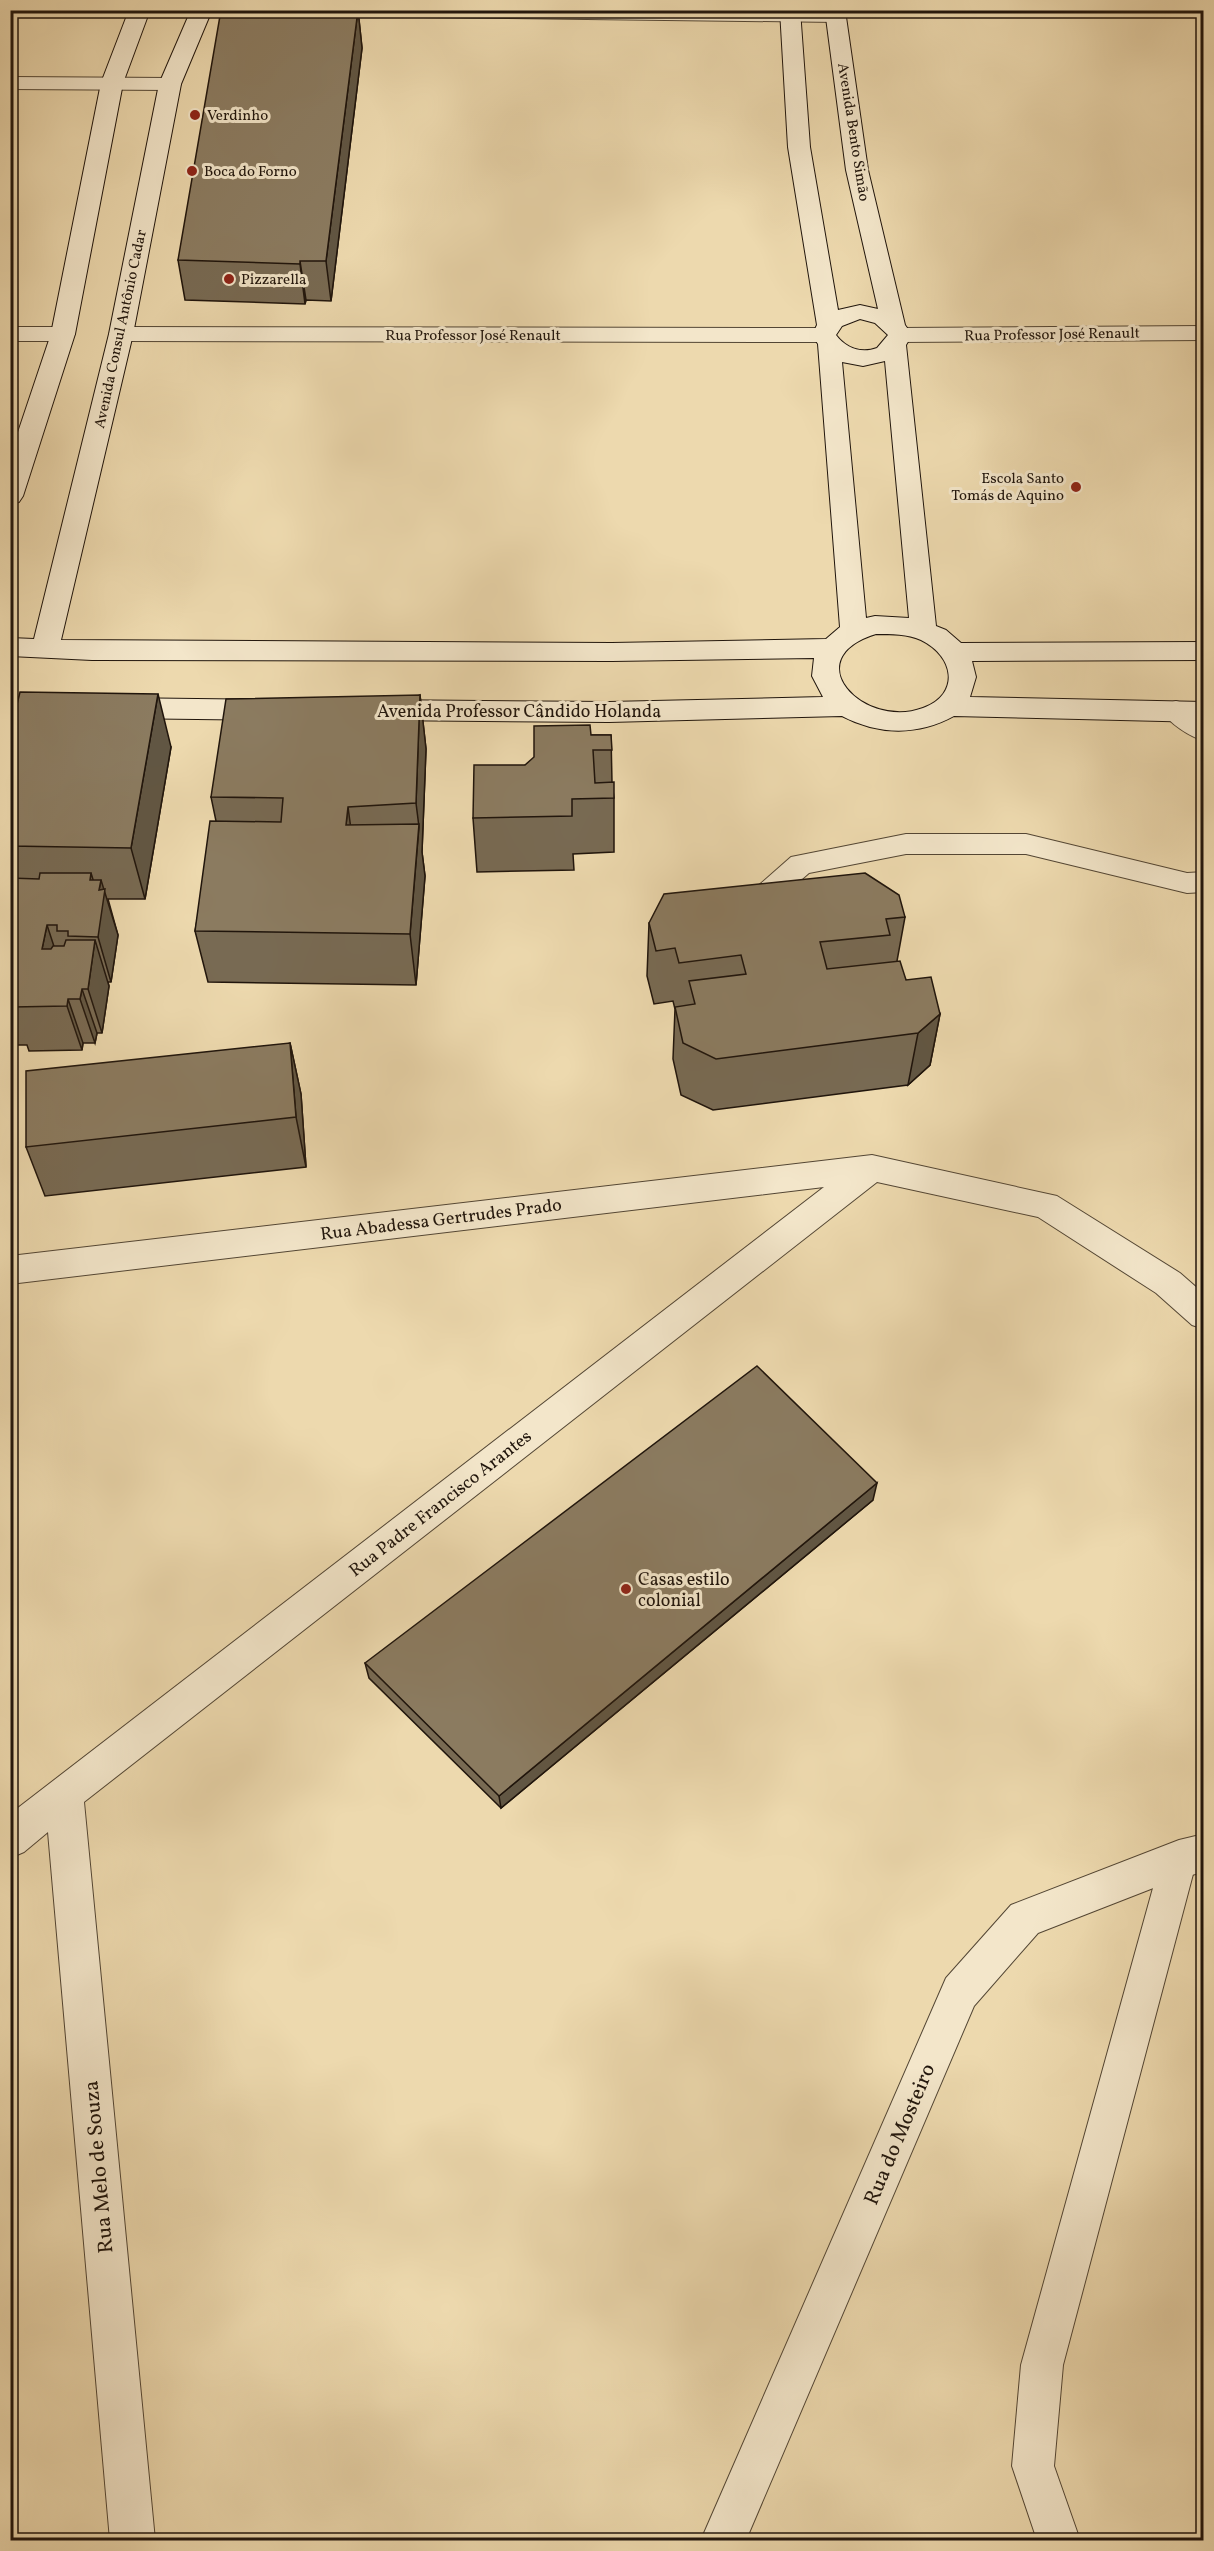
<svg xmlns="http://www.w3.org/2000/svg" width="1214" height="2551" font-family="Vollkorn,serif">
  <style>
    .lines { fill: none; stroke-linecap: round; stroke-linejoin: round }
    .lane-casing { stroke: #534634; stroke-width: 2 }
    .street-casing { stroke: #534634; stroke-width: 2 }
    .secondary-casing { stroke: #20150c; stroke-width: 2 }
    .lane { fill: #f3e6ca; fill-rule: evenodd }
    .street { fill: #f3e6ca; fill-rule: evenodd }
    .secondary { fill: #f3e6ca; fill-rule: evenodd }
    .wall { fill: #786a53; stroke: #20150c; stroke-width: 1.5 }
    .shaded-wall { fill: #615643; stroke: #20150c; stroke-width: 1.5 }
    .building { fill: #8b7b60; stroke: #20150c; stroke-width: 1.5 }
    .poi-dot { fill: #8f2418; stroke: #f3e6ca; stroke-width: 2 }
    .labels { text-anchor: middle; stroke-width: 6; stroke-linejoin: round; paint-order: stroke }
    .far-poi-label { font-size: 15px; fill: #20150c; stroke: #f3e6ca; text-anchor: start }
    .far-street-label { font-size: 15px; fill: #20150c; stroke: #f3e6ca }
    .street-label { font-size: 18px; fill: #20150c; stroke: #f3e6ca }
    .poi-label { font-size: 18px; fill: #20150c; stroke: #f3e6ca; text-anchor: start }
    .near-street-label { font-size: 21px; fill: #20150c; stroke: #f3e6ca }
  </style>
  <rect width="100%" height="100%" fill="#edd9ae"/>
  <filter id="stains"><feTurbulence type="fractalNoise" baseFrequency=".00333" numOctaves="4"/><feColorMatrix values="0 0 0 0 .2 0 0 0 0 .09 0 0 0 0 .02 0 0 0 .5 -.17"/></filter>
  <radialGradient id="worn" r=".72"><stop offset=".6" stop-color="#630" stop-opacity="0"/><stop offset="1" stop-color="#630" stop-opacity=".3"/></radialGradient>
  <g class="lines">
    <g class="lane-casing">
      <path id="lane" d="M906,834H1026L1187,873L1204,872V892L1187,893L1026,854H906L809,873L778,900L768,904L758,900L754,893L758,886L791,857Z
        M1179,1841L1192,1846L1197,1859L1063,2365L1054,2466L1080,2540H1037L1012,2466L1021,2365L1161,1859L1166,1846Z"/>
    </g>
    <g class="street-casing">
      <path id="street" d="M326,10H839L846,16L843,20L836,22L336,16L329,14Z
        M10,77L170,78L178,79L181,84L178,89L170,90L10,89Z
        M1204,326V340L900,342L892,340L888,335L892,330L900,328Z
        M10,327H63L71,329L75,334L71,339L63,341H10Z
        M121,327L824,328L832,330L836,335L832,340L824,342L121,341L113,339L109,334L113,329Z
        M1176,701L1186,704L1204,717V741C1189,736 1170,724 1162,711L1166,704Z
        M872,1155L1057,1196L1180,1273L1204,1294V1329L1192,1325L1156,1293L1038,1217L877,1182L84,1802L155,2540H110L48,1832L24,1852L10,1858V1814L824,1187L10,1284V1256Z
        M1204,1834V1872L1179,1878L1038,1933L974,2006L746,2540H701L946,1978L1011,1905L1179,1840Z"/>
    </g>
    <g class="secondary-casing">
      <path id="secondary" d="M129,10H150L123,83L75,334L23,496L19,502L10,504V456L51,334L101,83Z
        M191,10H212L181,84L133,334L61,640L612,643L826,639L840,627L818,344L812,335L817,325L788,147L780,10H800L810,147L838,310L860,305L878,309L846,170L825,10H845L868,170L905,325L912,335L906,345L936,626L946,630L961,643L1204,642V660L972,661L976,677L970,697L1204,702V722L954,716C918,736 878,735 842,716L609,722L378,720L368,717L364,710L368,703L378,700L609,702L823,697L812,676L814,658L612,661L92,660L10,656V638L34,639L109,334L159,84ZM860,319L875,323L888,335L877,348C861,354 846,348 836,335L842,326ZM885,361L909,618L875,616L866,618L842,362L863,366ZM876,634C891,634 908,634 921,640C954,656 961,694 923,708C864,730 795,659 876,634Z
        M10,697L63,698L73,701L77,708L73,715L63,718L10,717Z
        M117,698L270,700L280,703L284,710L280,717L270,720L117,718L107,715L103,708L107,701Z"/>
    </g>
    <use href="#lane" class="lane"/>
    <use href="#street" class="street"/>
    <use href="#secondary" class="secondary"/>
  </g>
  <path class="wall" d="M358,10L362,48L331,301L306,300L305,304L185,300L178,260Z
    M420,695L426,749L422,852L425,876L416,985L208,982L195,931L216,821L211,797Z
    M10,733L171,747L145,899H108L118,935L111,982H108L109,986L102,1033H97L95,1043H83L82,1050L29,1051L27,1045H10Z
    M591,735H611L612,782L614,798V852L573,854L574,870L477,872L473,818L525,765Z
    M905,917L897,961L906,980L940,1014L930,1065L908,1085L713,1110L681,1095L673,1059L675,1009L673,1001L654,1004L647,976L649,923Z
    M290,1043L301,1094L306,1167L45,1196L26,1147Z
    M873,1500L501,1808L369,1678L365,1663Z"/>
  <path class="shaded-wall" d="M358,10L362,48L331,301L326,261Z
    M300,261L306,300L305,304L300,264Z
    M158,694L171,747L145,899L131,848Z
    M420,695L426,749L422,852L425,876L416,985L410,934L419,827L416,803Z
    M348,807L355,859L346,825Z
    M91,873L102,909L99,890L101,880L118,935L111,982L98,937L90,880Z
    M47,925L62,971L42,949Z
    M95,940L109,986L102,1033L88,989Z
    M82,989L97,1033L95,1043L80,999Z
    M68,999L83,1043L82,1050L67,1006Z
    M940,1014L930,1065L908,1085L918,1033Z
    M290,1043L301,1094L306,1167L296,1117Z
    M877,1483L873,1500L501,1808L499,1796Z"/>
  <path class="building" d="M221,10H358L326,261H300V264L178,260Z
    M20,692L158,694L131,848L10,846V733Z
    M420,695L416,803L348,807L346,825L419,824L410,934L195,931L210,821L281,822L283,798L211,797L226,699Z
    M590,725L591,735H611L612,750H593L595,783L614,782V798L572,799V816L473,818L474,765H525L534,757V726Z
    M40,873H91L90,880H101L99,890L105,889L98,937L68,936V931H57V925H47L42,949H51L53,946H64L66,940H95L88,989H82L80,999H68L67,1006L13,1007L14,1000H10V878L39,879Z
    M865,873L899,895L905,917L886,919L890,935L820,942L827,969L900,961L906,980L931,977L940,1014L918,1033L716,1059L683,1043L675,1007L695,1004L689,981L746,974L741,955L679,963L675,948L656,951L649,923L664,894Z
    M290,1043L296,1117L26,1147V1071Z
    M757,1366L877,1483L499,1796L365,1663Z"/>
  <g class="poi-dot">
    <circle cx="195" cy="115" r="6"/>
    <circle cx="192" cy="171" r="6"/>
    <circle cx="229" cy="279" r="6"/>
    <circle cx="1076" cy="487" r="6"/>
    <circle cx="626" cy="1589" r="6"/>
  </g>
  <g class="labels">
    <g class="far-poi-label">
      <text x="207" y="120">Verdinho</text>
      <text x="204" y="176">Boca do Forno</text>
      <text x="241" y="284">Pizzarella</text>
      <text x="1064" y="483" text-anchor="end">Escola Santo<tspan x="1064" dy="17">Tomás de Aquino</tspan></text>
    </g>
    <g class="far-street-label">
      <text transform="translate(854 132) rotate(81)" y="5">Avenida Bento Simão</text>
      <text transform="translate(120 329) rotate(-78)" y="5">Avenida Consul Antônio Cadar</text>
      <text transform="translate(1052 334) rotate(-1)" y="5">Rua Professor José Renault</text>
      <text x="473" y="340">Rua Professor José Renault</text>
    </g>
    <g class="street-label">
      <text x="519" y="717">Avenida Professor Cândido Holanda</text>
      <text transform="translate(441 1219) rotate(-7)" y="6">Rua Abadessa Gertrudes Prado</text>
      <text transform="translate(440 1503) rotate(-38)" y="6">Rua Padre Francisco Arantes</text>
    </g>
    <g class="poi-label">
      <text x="638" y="1585">Casas estilo<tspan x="638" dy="21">colonial</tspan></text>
    </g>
    <g class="near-street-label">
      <text transform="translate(899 2134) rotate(-67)" y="7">Rua do Mosteiro</text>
      <text transform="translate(98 2167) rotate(-95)" y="7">Rua Melo de Souza</text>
    </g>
  </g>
  <rect width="1214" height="2551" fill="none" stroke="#edd9ae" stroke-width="36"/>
  <rect x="12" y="12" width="1190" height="2527" fill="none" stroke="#20150c" stroke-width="3"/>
  <rect x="18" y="18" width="1178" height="2515" fill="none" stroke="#20150c" stroke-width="1.5"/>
  <rect width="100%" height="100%" filter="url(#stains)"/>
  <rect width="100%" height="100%" fill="url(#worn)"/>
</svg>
